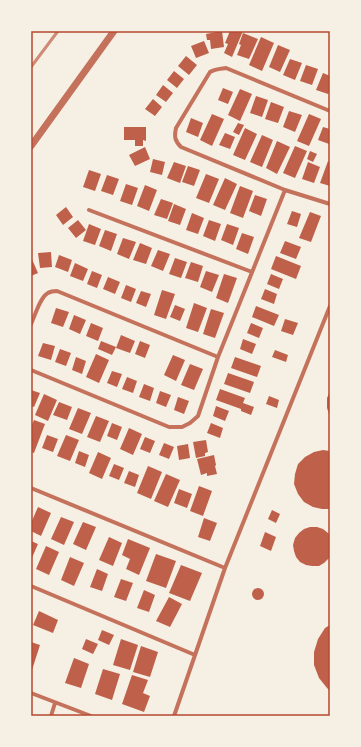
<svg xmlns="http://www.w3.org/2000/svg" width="361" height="747" font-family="Quicksand,sans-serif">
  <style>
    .building { fill: #bf614a }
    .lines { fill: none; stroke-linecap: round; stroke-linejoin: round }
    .minor { stroke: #c5725c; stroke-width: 4 }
    .tertiary { stroke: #c5725c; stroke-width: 7 }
    .rail { stroke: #cf8b77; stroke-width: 3 }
    .neatline { fill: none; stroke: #b5482f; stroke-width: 1.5 }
  </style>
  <rect width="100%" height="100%" fill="#f6efe4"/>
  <path class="building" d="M222,31L224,47L211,49L210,40H207L206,34Z
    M230,31H243L232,57L224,53L228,44L225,43Z
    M243,33L258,39L249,59L237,55L241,45L239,44Z
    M261,37L274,43L262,71L249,65Z
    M204,41L209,53L196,58L191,46Z
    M278,45L290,50L280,72L269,67Z
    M186,56L197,65L189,75L178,66Z
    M290,59L302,63L295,80L283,75Z
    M306,65L318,69L312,85L300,81Z
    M174,71L184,79L177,88L167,80Z
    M323,73L330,76V90L328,94L316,90Z
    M163,85L173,93L166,102L156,95Z
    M223,88L233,92L228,104L218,100Z
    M240,89L252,94L240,121L228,115Z
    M256,96L268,100L262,117L250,113Z
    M153,99L162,107L155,116L145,109Z
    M271,102L284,107L278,123L265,119Z
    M289,111L302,115L295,132L283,127Z
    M212,114L224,119L212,146L200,140Z
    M309,114L321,119L309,146L297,141Z
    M191,118L203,123L198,137L186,132Z
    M238,123L244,125L239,135L233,132Z
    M124,127H146V141L143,140V146H135V140H124Z
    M323,127L330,129V141L329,144L318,140Z
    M245,128L257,134L245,160L233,155Z
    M225,133L235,137L230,149L219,145Z
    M262,135L273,140L262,167L250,162Z
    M277,141L290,147L277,174L266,168Z
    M295,146L307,151L295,178L283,173Z
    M145,147L150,159L135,166L129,155Z
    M310,151L317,154L313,162L307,159Z
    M153,159L165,162L162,175L150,172Z
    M328,161L330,162V186L320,183Z
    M174,162L186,166L180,183L167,178Z
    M308,162L320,167L314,183L302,179Z
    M188,166L200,170L194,186L182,182Z
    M89,170L101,174L95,191L83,187Z
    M206,174L219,179L209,203L196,198Z
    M107,175L119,179L113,195L101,191Z
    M225,178L237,184L225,210L213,205Z
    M126,184L138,188L132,205L120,201Z
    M145,185L157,190L149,211L137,206Z
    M240,186L253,191L243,218L230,213Z
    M255,195L267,199L261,216L249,211Z
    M161,199L173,203L167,219L154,215Z
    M174,204L186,209L180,225L168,221Z
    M66,207L73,217L63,225L56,215Z
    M292,211L301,214L297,227L287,224Z
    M310,212L321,216L311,242L299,238Z
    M192,213L204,218L198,234L186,230Z
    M78,220L86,230L76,238L68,228Z
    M209,220L221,224L215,241L203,236Z
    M89,224L101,229L95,245L83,241Z
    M227,224L239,228L233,245L221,240Z
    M105,230L117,234L111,251L99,246Z
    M242,233L254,237L248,254L236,249Z
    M123,238L136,242L129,259L117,254Z
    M285,241L301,247L296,259L280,253Z
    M140,243L152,248L146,264L133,260Z
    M158,250L170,254L163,271L151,266Z
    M51,252L52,267L40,268L38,253Z
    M59,255L72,260L68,272L55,267Z
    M276,256L301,266L296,279L271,269Z
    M31,257L38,273L31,276Z
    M175,258L187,262L181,278L169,274Z
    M191,262L203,266L198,282L185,278Z
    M75,263L88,269L83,281L70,276Z
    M92,271L102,275L97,288L87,284Z
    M206,271L219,275L212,292L200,287Z
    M224,274L237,278L228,303L216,298Z
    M271,274L283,279L279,289L267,284Z
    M108,277L120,282L115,294L103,289Z
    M126,285L136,289L131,302L121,298Z
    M265,289L277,294L274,304L261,299Z
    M162,290L175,294L166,319L154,315Z
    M141,291L151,294L146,307L136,303Z
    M194,303L207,308L198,332L186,328Z
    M175,305L185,309L180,321L170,317Z
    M256,306L279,315L274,326L252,317Z
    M56,308L69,312L63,327L51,323Z
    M211,309L224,313L215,338L203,334Z
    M74,315L86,320L80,334L69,329Z
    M285,319L298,323L293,335L281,331Z
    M91,323L103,328L98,341L86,336Z
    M251,323L263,328L259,338L247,333Z
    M121,335L135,341L130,353L116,348Z
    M243,339L256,344L252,354L240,349Z
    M101,341L116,347L112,355L98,349Z
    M140,341L150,345L145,358L135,354Z
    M43,343L55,346L51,360L38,356Z
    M60,349L71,353L66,366L55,362Z
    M275,350L288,355L286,362L272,357Z
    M96,354L109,360L99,383L86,377Z
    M173,355L185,360L176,381L164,375Z
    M76,357L86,361L82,374L72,370Z
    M235,357L261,366L257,377L231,368Z
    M190,364L203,369L194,390L181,385Z
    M112,371L122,374L117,387L107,383Z
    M228,373L254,382L250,393L224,384Z
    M127,377L137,381L133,393L122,389Z
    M144,384L154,388L150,401L139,397Z
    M220,389L245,398L243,403L254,407L251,415L241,411V409L216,400Z
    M31,390L40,393L34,407L31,406Z
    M160,391L171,395L166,407L156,403Z
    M330,391V417L327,408V398Z
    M44,394L57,400L48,421L35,415Z
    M269,396L279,400L277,408L266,404Z
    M178,397L189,401L184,414L174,410Z
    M59,402L72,407L67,420L53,415Z
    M216,406L229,411L225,421L213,416Z
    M78,408L91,413L82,434L69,429Z
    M96,416L109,421L100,442L87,437Z
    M34,420L45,424L34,453L31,452V427Z
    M112,423L122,427L117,440L107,436Z
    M211,423L223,428L220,438L207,433Z
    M129,428L142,434L133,455L120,449Z
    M47,435L58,439L53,452L42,448Z
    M66,435L79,440L70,461L57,456Z
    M145,437L155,441L150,453L140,449Z
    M206,440L208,452L205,453V456L196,458L193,442Z
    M164,443L174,447L169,459L159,455Z
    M188,444L190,458L179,460L177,446Z
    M323,450L330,451V509H322L313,507L304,502L298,494L294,484L295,474L298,464L305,457L314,452Z
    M79,451L89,455L85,467L75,463Z
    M98,452L111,458L102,479L89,473Z
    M214,455L216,465L215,466L217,474L207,476V473L201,475L197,459Z
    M114,464L124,468L119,480L109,476Z
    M148,466L162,472L151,499L137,493Z
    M129,471L139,475L135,487L124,483Z
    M166,474L180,480L168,507L154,501Z
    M199,486L212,491L203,516L190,511Z
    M179,489L192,494L187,508L174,503Z
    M38,507L51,513L41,536L31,531V523Z
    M272,510L280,514L276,523L268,519Z
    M61,517L74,522L64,545L51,539Z
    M204,518L217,523L210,541L198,537Z
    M83,522L96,527L86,550L73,544Z
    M310,527H317L323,529L328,533L330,536V557L324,563L319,566H312L306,565L300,562L296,557L294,551L293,545L295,538L299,533L304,529Z
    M265,532L276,537L271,551L260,546Z
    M109,537L122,543L113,566L99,560Z
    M128,539L150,548L139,575L126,569L130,559L122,555Z
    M31,541L38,544L31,560Z
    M46,546L59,552L49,575L36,569Z
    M156,554L176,561L166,588L146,581Z
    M70,557L84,563L74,586L61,580Z
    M181,565L202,573L190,601L169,593Z
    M97,569L108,574L102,591L90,587Z
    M121,579L133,583L126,601L114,597Z
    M252 594a6 6 0 1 1 12 0a6 6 0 1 1-12 0Z
    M144,590L155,595L149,612L137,608Z
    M169,597L182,604L170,627L156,621Z
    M39,611L58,620L53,633L33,625Z
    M330,625V691L327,688L319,678L314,665V652L318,639L325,628Z
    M102,630L114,635L109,645L98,640Z
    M86,639L98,644L93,654L82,649Z
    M121,639L138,645L130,670L113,665Z
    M31,642L40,645L32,670H31Z
    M141,646L158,652L150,677L133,672Z
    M74,658L89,664L81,688L65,683Z
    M103,669L120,674L112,700L95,694Z
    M132,675L148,680L143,693L150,696L144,712L122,704Z"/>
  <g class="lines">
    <path class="minor" d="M330,111L226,68C219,69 215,69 210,72L176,128C174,137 175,141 181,147L285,190L330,204
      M89,210L252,272
      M31,324C35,316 40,297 48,293C51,291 54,291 57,291L218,357
      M31,370L169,427H182L190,423L198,416L218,357L285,190
      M31,488L225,568
      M31,586L195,655
      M31,693L91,716
      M51,716L55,703
      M174,716L225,568L330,306"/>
    <path class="tertiary" d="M31,146L114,31"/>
    <path class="rail" d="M31,67L58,31"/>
  </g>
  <rect width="361" height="747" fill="none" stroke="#f6efe4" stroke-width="64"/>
  <rect x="32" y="32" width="297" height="683" class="neatline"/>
</svg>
